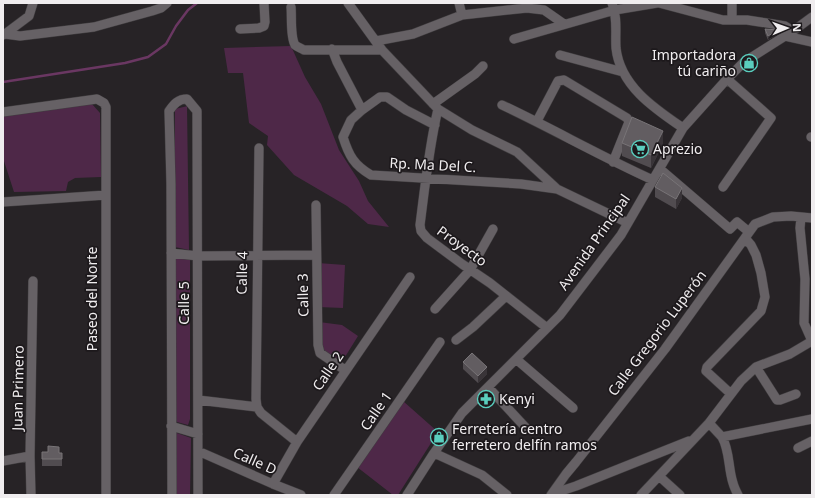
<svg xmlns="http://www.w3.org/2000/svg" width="815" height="498" font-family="'Noto Sans',sans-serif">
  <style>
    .green { fill: #4e2848 }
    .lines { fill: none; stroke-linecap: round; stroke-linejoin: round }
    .stream { stroke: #6a3762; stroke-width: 2.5 }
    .minor-casing { stroke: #413e40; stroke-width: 10 }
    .minor { stroke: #666165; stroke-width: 9 }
    .wall { fill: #514c50 }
    .shaded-wall { fill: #393438 }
    .building { fill: #625d61; stroke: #787477 }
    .labels { text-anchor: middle; stroke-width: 3.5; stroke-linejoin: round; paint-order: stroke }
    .poi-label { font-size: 14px; fill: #f0edef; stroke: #1d191c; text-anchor: start }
    .street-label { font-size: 14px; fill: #f0edef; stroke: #1d191c }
  </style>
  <rect width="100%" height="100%" fill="#272326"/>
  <path class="green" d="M291,46L305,77L321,104L339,150L359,181L368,201L389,227L368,224L347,206L294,175L267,145L268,136L249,123L243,73H228L224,48Z
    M92,104L100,113L101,177L75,178L68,182L66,191L14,192L3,158V114Z
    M192,105L187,106L189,250L175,247V109Z
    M171,257L190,259V419L188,425L177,422L175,418Z
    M318,263L345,265L343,308L318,307Z
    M319,322L342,325L358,336L340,365L320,352Z
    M403,401L438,432L398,495H393L357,467Z
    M174,432L191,438L190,495H175Z"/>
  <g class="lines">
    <path class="stream" d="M3,82L125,63L148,57L166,44L176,26L188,10L197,3"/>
    <g class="minor-casing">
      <path id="minor" d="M348,3L382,50L438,109L472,130L517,152L557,189
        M459,3L462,15
        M612,3C618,18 615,33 616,48C620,86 655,109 683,128
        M659,3L723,20H747L773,24L785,26L793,31
        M732,3V20
        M291,7C292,16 290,37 295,45C297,47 301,48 304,50H382
        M240,29L259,28L264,26L265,22L264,3
        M5,34L29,16L33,3
        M3,35L5,34L20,36L94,27L152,11L161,8L167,3
        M785,36L812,42
        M514,39L615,10L657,3
        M376,41L413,34L462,15L527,8L544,10L564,24
        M332,49L337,62L362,110
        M560,55L623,72
        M433,104L475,74L483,66
        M502,105C553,129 602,157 653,180
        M438,109C429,147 425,186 420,225L421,231L427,238L462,264L490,283L547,328
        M3,112L97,99L104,103L106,107V495
        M537,121L558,81L564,80L627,118L629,122L613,162
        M435,125L406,110L387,97H380L362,110L351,120L343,137C349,156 354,165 371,175L521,184L557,189L628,223
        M811,137H812
        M259,148L256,399L257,407L261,413L297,442
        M660,169L730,229L737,222L749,232
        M723,187L771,118L727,79
        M3,202L106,195
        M316,205L318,345L320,353L345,370
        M801,217L800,228L805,279L804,323L812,341
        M171,253L198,256L316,255
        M435,309L470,270L493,229
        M456,340L473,327L506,296
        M516,359L573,408
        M756,367L777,400H780L796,394
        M488,387L527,429
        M731,394L706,371L707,367L761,311L765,297L761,273L756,255L751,245L745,238
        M198,400L257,407
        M709,423L722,437L812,419
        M171,426L198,434
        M722,437C730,451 728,468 733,483C734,487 736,491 738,495
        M798,448L812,441
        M198,451L273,484L301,495
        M434,453L482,475L507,495
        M3,461L30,456
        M659,476L680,495
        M273,484L297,442L410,277
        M552,494L576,486L689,441
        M31,495L30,456L33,281
        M172,495L171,184L169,111C174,104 178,99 187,99L197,111L198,495
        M334,495L440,342
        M407,495L434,453L462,413L560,315L621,235L683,128L727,79L744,62L793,31L812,17
        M551,495L566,474L576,462L665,349L755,224L773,217L791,216L812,218
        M641,495L709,423L741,381L756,367L790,354L812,341"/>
    </g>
    <use href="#minor" class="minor"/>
  </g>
  <path class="wall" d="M765,29L778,34L768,40L765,33Z
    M622,143L663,144L651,168L622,156Z
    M655,187L682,198L676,209L655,197Z
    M463,362L487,374L478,383L463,369Z
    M42,452L62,453V466H42Z"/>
  <path class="shaded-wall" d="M778,30V34L768,40V36Z
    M663,131V144L651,168V155Z
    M682,188V198L676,209V199Z
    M487,367V374L478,383V376Z"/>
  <path class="building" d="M765,29L778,30L768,36Z
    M632,117L663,131L651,155L622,143Z
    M663,173L682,188L676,199L655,187Z
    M472,353L487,367L478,376L463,362Z
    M48,446L59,447V453H62V459H42V452H48Z"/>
  <defs>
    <g id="shop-ring" transform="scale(0.9)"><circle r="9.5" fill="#1d191c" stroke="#5acebe" stroke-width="1.5"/><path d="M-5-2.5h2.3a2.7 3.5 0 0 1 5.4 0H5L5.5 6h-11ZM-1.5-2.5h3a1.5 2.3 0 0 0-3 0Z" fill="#5acebe"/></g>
    <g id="supermarket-ring" transform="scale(0.9)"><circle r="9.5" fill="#1d191c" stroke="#5acebe" stroke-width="1.5"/><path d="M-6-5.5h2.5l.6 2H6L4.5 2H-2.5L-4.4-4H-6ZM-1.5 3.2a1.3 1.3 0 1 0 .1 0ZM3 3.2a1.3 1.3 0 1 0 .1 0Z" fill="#5acebe"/></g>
    <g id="pharmacy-ring" transform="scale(0.9)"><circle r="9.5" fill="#1d191c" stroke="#5acebe" stroke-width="1.5"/><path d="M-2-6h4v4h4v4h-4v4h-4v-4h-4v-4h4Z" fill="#5acebe"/></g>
  </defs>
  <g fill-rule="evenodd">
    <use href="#shop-ring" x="749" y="63"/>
    <use href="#supermarket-ring" x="640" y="149"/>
    <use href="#pharmacy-ring" x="486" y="399"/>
    <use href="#shop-ring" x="439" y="437"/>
  </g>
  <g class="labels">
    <g class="poi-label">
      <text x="736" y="60" text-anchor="end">Importadora<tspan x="736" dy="16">tú cariño</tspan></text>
      <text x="653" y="154">Aprezio</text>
      <text x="499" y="404">Kenyi</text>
      <text x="452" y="434">Ferretería centro<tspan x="452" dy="16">ferretero delfín ramos</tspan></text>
    </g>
    <g class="street-label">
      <text transform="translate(433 165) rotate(3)" y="5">Rp. Ma Del C.</text>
      <text transform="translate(594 242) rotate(-55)" y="5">Avenida Principal</text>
      <text transform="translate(462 246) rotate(36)" y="5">Proyecto</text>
      <text transform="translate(242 273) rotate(-89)" y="5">Calle 4</text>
      <text transform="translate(303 295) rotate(-91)" y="5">Calle 3</text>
      <text transform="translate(92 299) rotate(-90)" y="5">Paseo del Norte</text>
      <text transform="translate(184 303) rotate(-90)" y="5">Calle 5</text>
      <text transform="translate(657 333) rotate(-53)" y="5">Calle Gregorio Luperón</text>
      <text transform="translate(328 371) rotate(-56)" y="5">Calle 2</text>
      <text transform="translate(18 388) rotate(-89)" y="5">Juan Primero</text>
      <text transform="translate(376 411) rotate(-55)" y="5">Calle 1</text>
      <text transform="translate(255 461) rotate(24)" y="5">Calle D</text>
    </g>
  </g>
  <rect width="815" height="498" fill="none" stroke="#f0edef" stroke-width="8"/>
  <g transform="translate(787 28) rotate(88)" stroke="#1d191c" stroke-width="3" paint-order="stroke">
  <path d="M0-3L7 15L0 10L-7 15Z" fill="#f0edef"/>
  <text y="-6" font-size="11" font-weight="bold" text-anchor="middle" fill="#f0edef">N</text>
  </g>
</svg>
